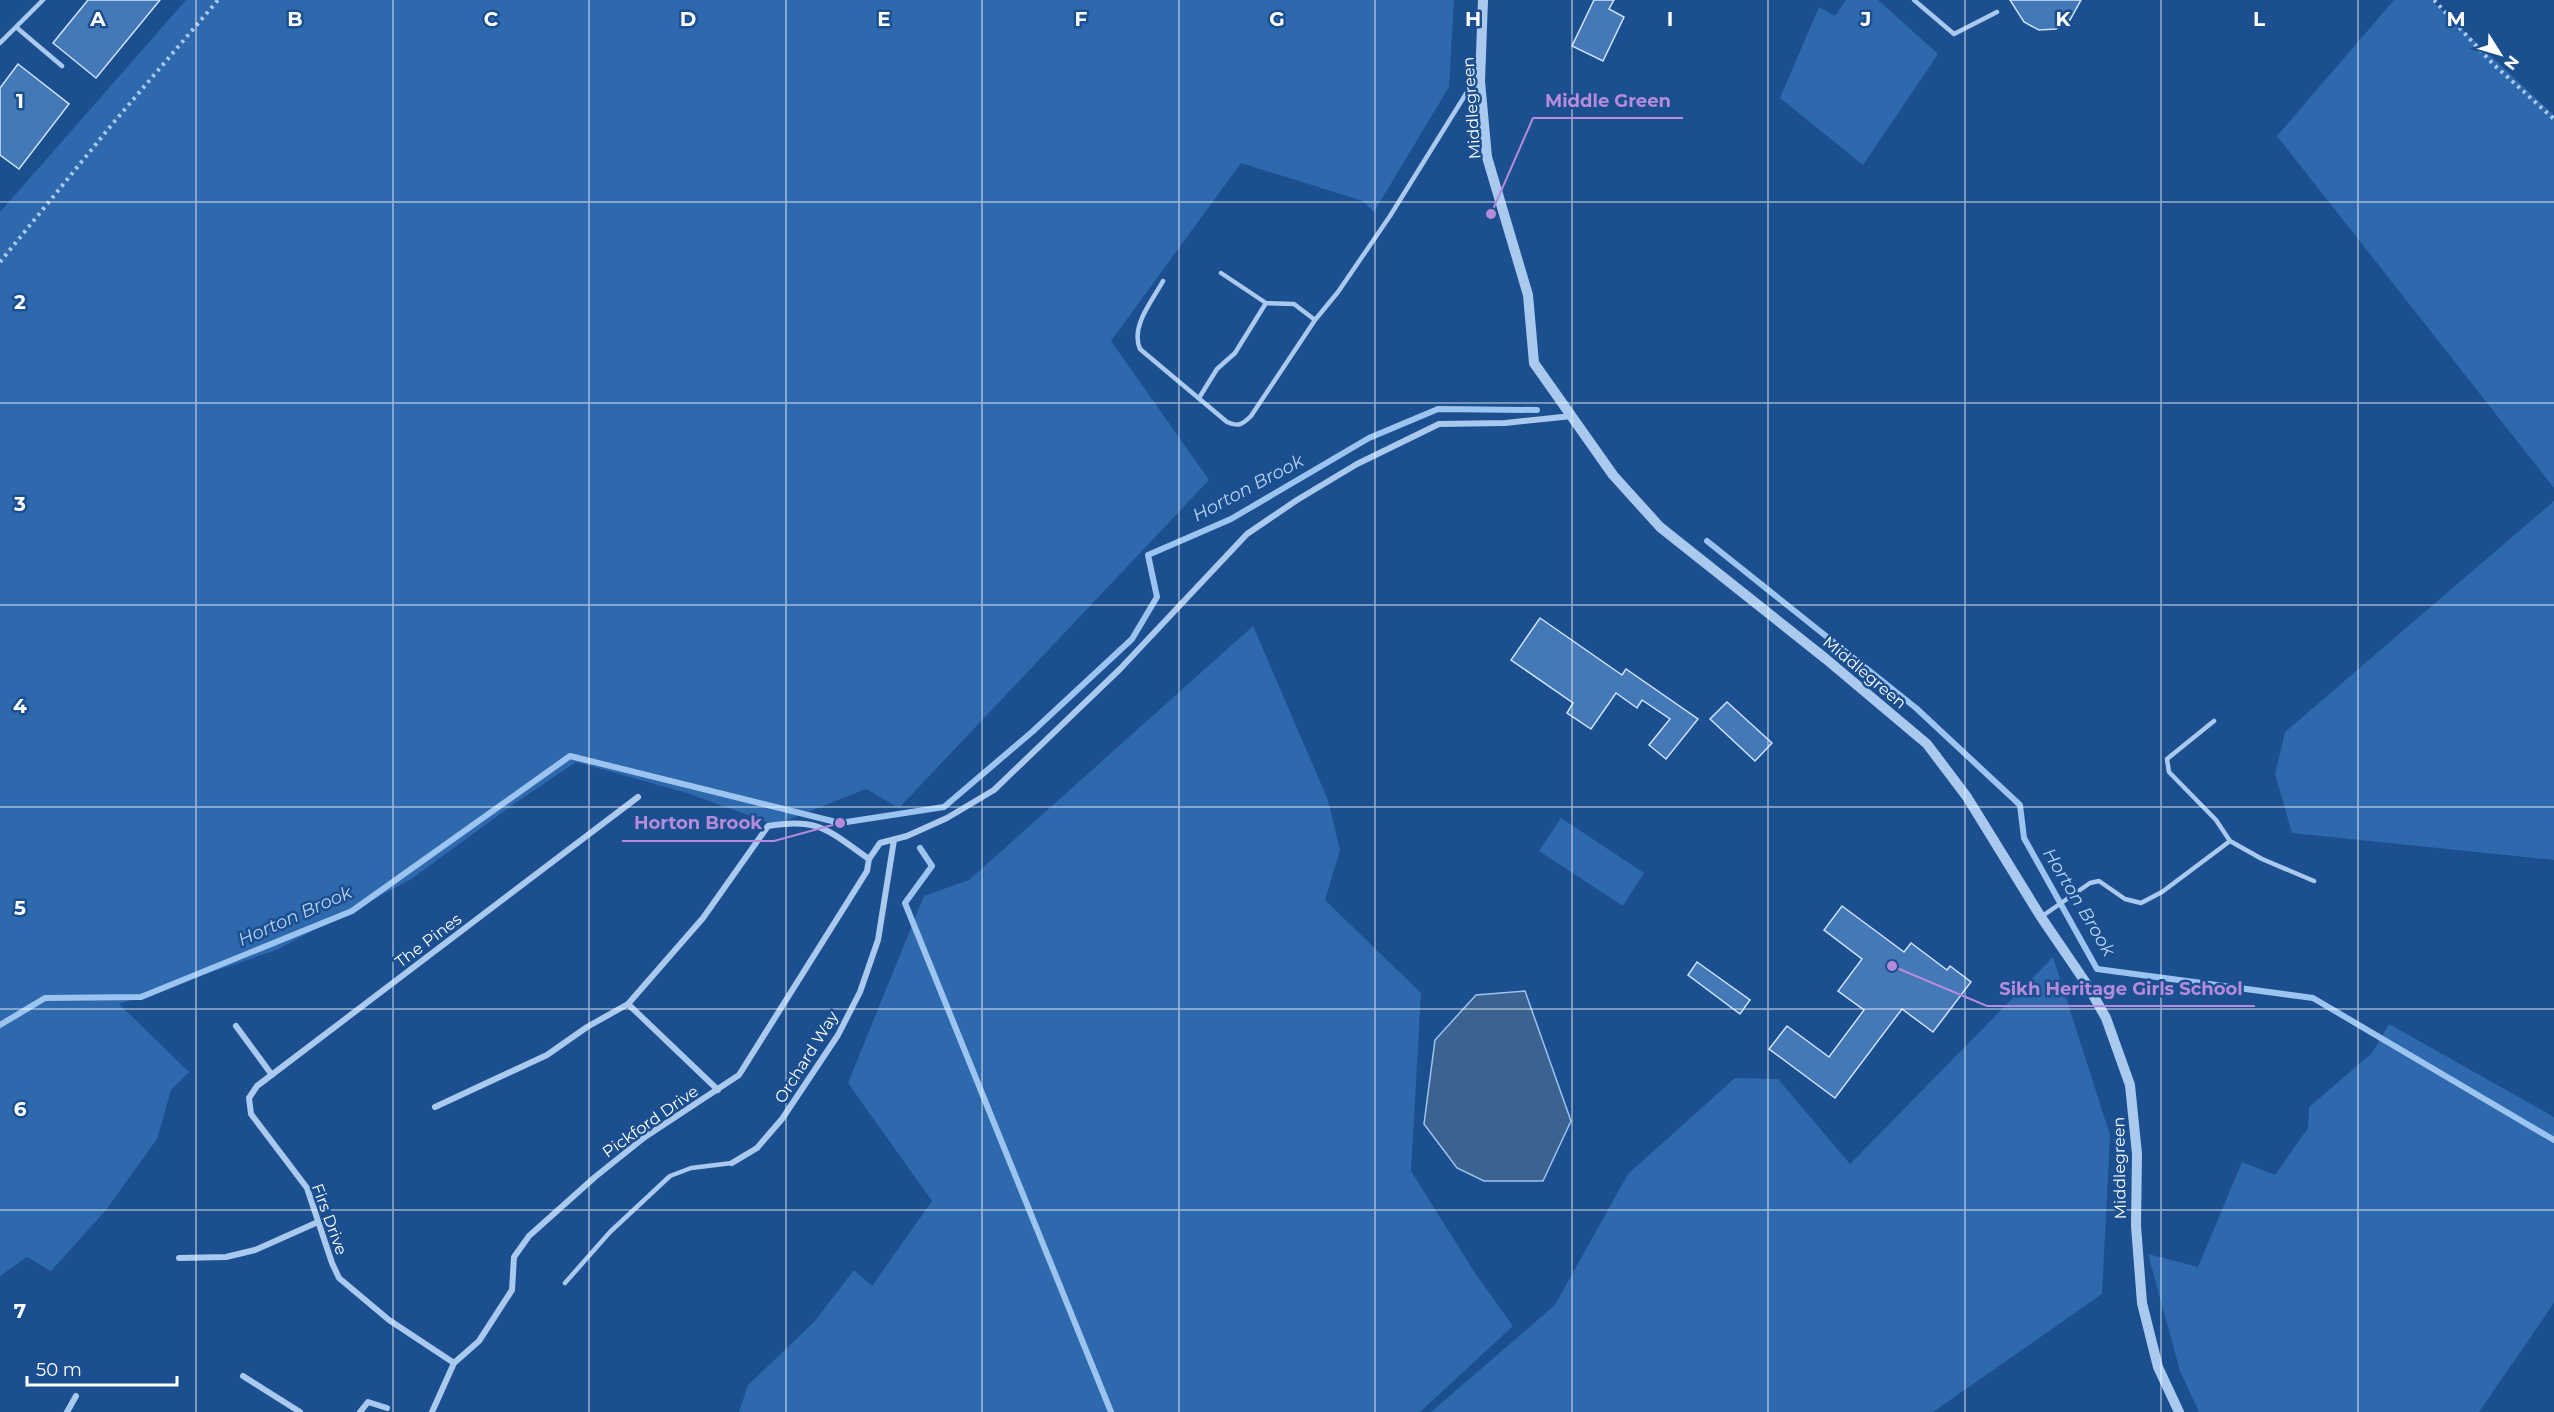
<svg xmlns="http://www.w3.org/2000/svg" width="2554" height="1412" font-family="Montserrat,sans-serif">
  <style>
    .green { fill: #2e69ad }
    .water { fill: #3c6290; stroke: #9cc4f0; stroke-width: 1.5 }
    .lines { fill: none; stroke-linecap: round; stroke-linejoin: round }
    .stream { stroke: #9cc4f0; stroke-width: 6 }
    .building { fill: #4478b7; stroke: #cfe3fa; stroke-width: 1.5 }
    .path { stroke: #a9c9ee; stroke-width: 4; stroke-dasharray: 3 4.5; stroke-linecap: butt }
    .service { stroke: #a9c9ee; stroke-width: 4.5 }
    .minor { stroke: #a9c9ee; stroke-width: 6 }
    .tertiary { stroke: #a9c9ee; stroke-width: 10 }
    .grid { fill: none; stroke: #fff; stroke-width: 1.5; stroke-opacity: 0.55 }
    .labels { text-anchor: middle; stroke-width: 5; stroke-linejoin: round; paint-order: stroke }
    .street-label { font-size: 16px; fill: #fff; stroke: #1b4f8f }
    .water-label { font-size: 18px; font-style: italic; fill: #b5d3f5; stroke: #1b4f8f }
    .grid-label { font-size: 20px; text-anchor: middle; font-weight: bold; fill: #fff; stroke: #1b4f8f; stroke-width: 5; stroke-linejoin: round; paint-order: stroke }
    .leader { fill: none; stroke: #b68bdc; stroke-width: 2 }
    .callout-dot { fill: #b68bdc; stroke: #1b4f8f; stroke-width: 2 }
    .callout-label { font-size: 18px; text-anchor: middle; font-weight: bold; fill: #b68bdc; stroke: #1b4f8f; stroke-width: 5; stroke-linejoin: round; paint-order: stroke }
  </style>
  <rect width="100%" height="100%" fill="#1b4f8f"/>
  <path class="green" d="M186,0H1454L1449,87L1374,212L1363,201L1241,163L1111,341L1209,480L899,808L866,789L775,825L687,793L576,762L511,806L410,880L276,950L119,1004L189,1072L171,1090L157,1139L106,1210L51,1271L27,1257L0,1276V212Z
    M1846,0H1878L1938,54L1863,165L1780,98L1819,7L1835,16Z
    M2394,0H2431L2554,115V488L2277,136Z
    M2554,501V860L2292,833L2275,774L2285,732Z
    M1253,626L1328,800L1340,850L1325,900L1421,993L1411,1171L1477,1276L1513,1326L1420,1412H739L748,1385L814,1322L854,1270L872,1286L932,1201L848,1083L924,896L969,880Z
    M1561,818L1644,873L1623,906L1539,851Z
    M2053,957L2110,1135L2102,1294L1933,1412H1431L1555,1305L1628,1174L1735,1078L1778,1079L1850,1164Z
    M2389,1024L2554,1117V1303L2479,1412H2199L2180,1371L2148,1254L2198,1267L2242,1162L2275,1175L2308,1128L2309,1107L2372,1053Z"/>
  <path class="water" d="M1525,991L1571,1121L1543,1181H1484L1457,1168L1424,1124L1435,1040L1476,995Z"/>
  <g class="lines">
    <path class="stream" d="M1707,541L1916,708L2020,805L2024,838L2097,969L2313,998L2554,1140
      M920,848L932,866L905,903L1111,1412
      M0,1025L45,998L141,997L352,911L570,756L840,823L944,807L1032,732L1132,639L1157,597L1148,555L1231,519L1369,438L1438,409L1537,410"/>
  </g>
  <path class="building" d="M88,0H160L96,78L53,43Z
    M1594,0H1614L1609,9L1624,17L1603,61L1572,46Z
    M2010,0H2081L2070,20L2056,29L2039,30L2024,22Z
    M18,64L69,104L19,169L0,155V88Z
    M1540,618L1622,675L1626,669L1698,719L1666,759L1649,745L1670,719L1642,700L1637,708L1616,693L1591,729L1567,713L1573,703L1511,660Z
    M1727,702L1772,743L1755,761L1710,719Z
    M1842,906L1904,952L1911,943L1947,970L1950,966L1971,982L1933,1032L1902,1009L1835,1098L1769,1049L1787,1026L1829,1057L1864,1010L1838,991L1862,959L1824,930Z
    M1697,962L1750,1000L1740,1014L1688,975Z"/>
  <g class="lines">
    <path class="path" d="M2434,0L2493,64L2554,119
      M0,262L114,122L218,0"/>
    <path class="service" d="M1914,0L1954,34L1997,12
      M16,27L62,66
      M0,43L43,0
      M1221,273L1266,303L1294,304L1315,320
      M1163,281C1153,300 1130,326 1140,349L1227,422C1238,427 1242,425 1251,416L1315,320L1338,292L1390,216L1477,76
      M1199,398L1217,369L1235,353L1266,303
      M2214,721L2167,759L2169,772L2216,820L2230,841
      M2041,917L2090,883L2099,881L2125,899L2141,903L2162,892L2230,841L2262,859L2314,881
      M565,1283L610,1232L670,1176L691,1168L732,1163"/>
    <path class="minor" d="M628,1004L718,1090
      M236,1026L272,1075
      M435,1107L547,1055L587,1027L628,1004L703,918L768,826C819,817 829,831 869,859
      M732,1163L757,1148L782,1119L838,1035L860,992L878,940L894,840
      M179,1258L226,1257L255,1250L318,1222
      M454,1363L389,1320L339,1278L332,1263L307,1188L251,1114L249,1098L257,1086L638,797
      M243,1376L300,1412
      M67,1412L76,1396
      M360,1412L368,1402L387,1408
      M432,1412L454,1363L479,1341L512,1290L514,1257L529,1236L595,1177L645,1137L739,1075L867,871L869,859L880,843L907,836L947,818L994,790L1120,669L1247,534L1297,500L1357,464L1439,424L1505,423L1572,416"/>
    <path class="tertiary" d="M1483,0L1480,81L1487,157L1528,295L1534,363L1613,475L1660,527L1826,659L1927,744L1967,797L2041,917L2088,986L2106,1018L2130,1085L2137,1154L2136,1226L2142,1303L2158,1367L2179,1412"/>
  </g>
  <path class="grid" d="M196,0V1412M393,0V1412M589,0V1412M786,0V1412M982,0V1412M1179,0V1412M1375,0V1412M1572,0V1412M1768,0V1412M1965,0V1412M2161,0V1412M2358,0V1412M0,202H2554M0,403H2554M0,605H2554M0,807H2554M0,1009H2554M0,1210H2554"/>
  <g class="labels">
    <g class="street-label">
      <text transform="translate(1471 108) rotate(-94)" y="6">Middlegreen</text>
      <text transform="translate(1865 672) rotate(40)" y="6">Middlegreen</text>
      <text transform="translate(428 940) rotate(-37)" y="6">The Pines</text>
      <text transform="translate(806 1057) rotate(-58)" y="6">Orchard Way</text>
      <text transform="translate(650 1121) rotate(-35)" y="6">Pickford Drive</text>
      <text transform="translate(2119 1168) rotate(-91)" y="6">Middlegreen</text>
      <text transform="translate(330 1219) rotate(70)" y="6">Firs Drive</text>
    </g>
    <g class="water-label">
      <text transform="translate(1248 488) rotate(-28)" y="6">Horton Brook</text>
      <text transform="translate(2079 902) rotate(59)" y="6">Horton Brook</text>
      <text transform="translate(295 916) rotate(-24)" y="6">Horton Brook</text>
    </g>
  </g>
  <g class="grid-label">
    <text x="98" y="26">A</text>
    <text x="295" y="26">B</text>
    <text x="491" y="26">C</text>
    <text x="688" y="26">D</text>
    <text x="884" y="26">E</text>
    <text x="1081" y="26">F</text>
    <text x="1277" y="26">G</text>
    <text x="1473" y="26">H</text>
    <text x="1670" y="26">I</text>
    <text x="1866" y="26">J</text>
    <text x="2063" y="26">K</text>
    <text x="2259" y="26">L</text>
    <text x="2456" y="26">M</text>
    <text x="20" y="108">1</text>
    <text x="20" y="309">2</text>
    <text x="20" y="511">3</text>
    <text x="20" y="713">4</text>
    <text x="20" y="915">5</text>
    <text x="20" y="1116">6</text>
    <text x="20" y="1318">7</text>
  </g>
  <path class="leader" d="M1491 214L1533 118H1683M840 823L774 841H622M1892 966L1987 1006H2255"/>
  <g class="callout-dot">
    <circle cx="1491" cy="214" r="6"/>
    <circle cx="840" cy="823" r="6"/>
    <circle cx="1892" cy="966" r="6"/>
  </g>
  <g class="callout-label">
    <text x="1608" y="107">Middle Green</text>
    <text x="698" y="829">Horton Brook</text>
    <text x="2121" y="995">Sikh Heritage Girls School</text>
  </g>
  <g transform="translate(2500 54) rotate(127)" stroke="#1b4f8f" stroke-width="4.5" paint-order="stroke">
  <path d="M0-4.5L10 22L0 15L-10 22Z" fill="#ffffff"/>
  <text y="-9" font-size="16" font-weight="bold" text-anchor="middle" fill="#ffffff">N</text>
  </g>
  <path d="M27 1376v9h150v-9" fill="none" stroke="#ffffff" stroke-width="3"/>
  <text x="36" y="1376" font-size="18" fill="#ffffff" stroke="#1b4f8f" stroke-width="4.5" paint-order="stroke">50 m</text>
</svg>
